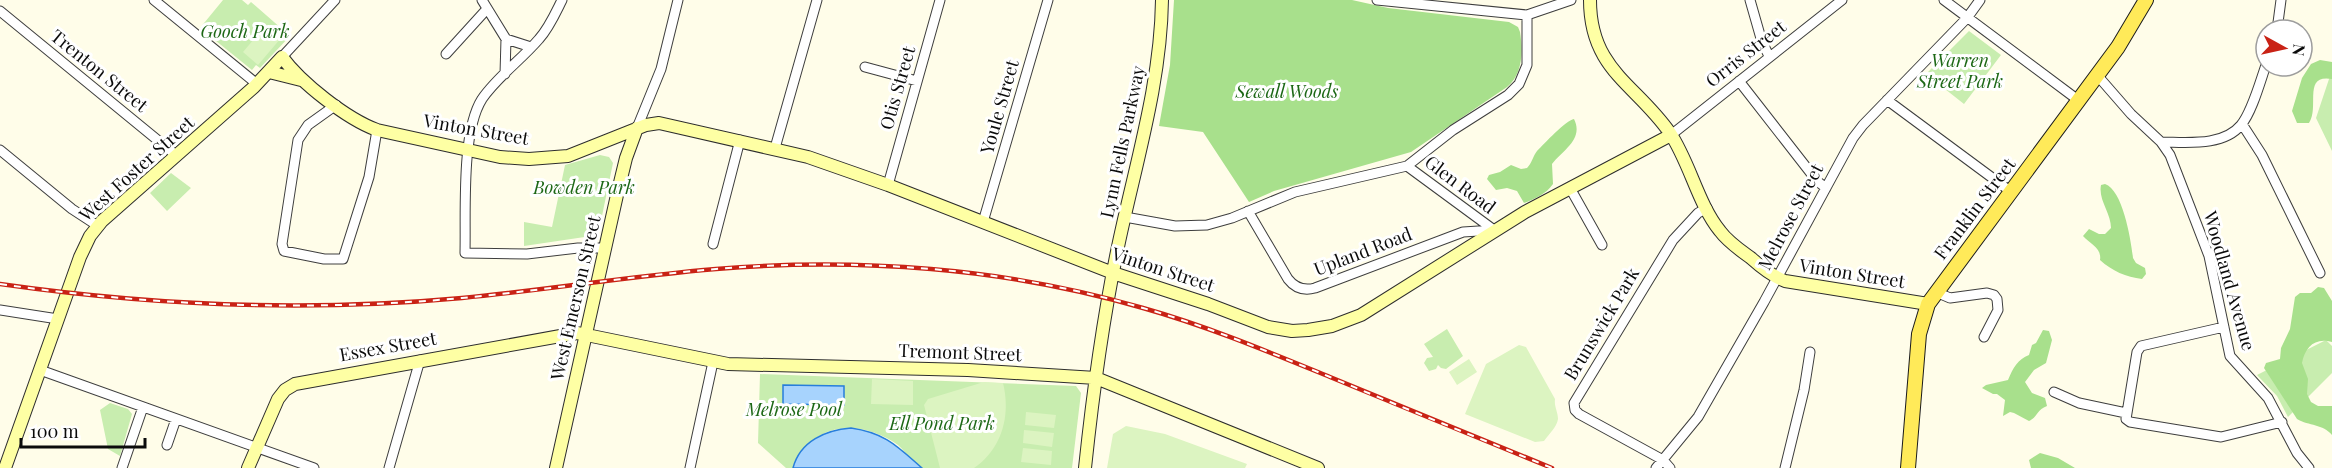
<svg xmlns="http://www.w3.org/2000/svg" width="2332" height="468" font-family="'Playfair Display',serif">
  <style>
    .green { fill: #c8edaf }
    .forest { fill: #a8e08c }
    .pitch { fill: #dcf4c1 }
    .water { fill: #a7d3fd; stroke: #277edb; stroke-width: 1.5 }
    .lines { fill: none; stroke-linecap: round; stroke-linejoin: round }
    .street-casing { stroke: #3e3e3e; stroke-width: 11 }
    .secondary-casing { stroke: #2d2d2d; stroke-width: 14 }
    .primary-casing { stroke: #1c1c1c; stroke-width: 16 }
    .street { stroke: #fff; stroke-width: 9 }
    .secondary { stroke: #feffa4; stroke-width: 12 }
    .primary { stroke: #ffea59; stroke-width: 14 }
    .rail-casing { stroke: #c92215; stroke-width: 4.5 }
    .rail { stroke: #fff; stroke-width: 2; stroke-dasharray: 7; stroke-linecap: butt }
    .labels { text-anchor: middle; stroke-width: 6; stroke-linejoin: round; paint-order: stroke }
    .park-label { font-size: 18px; font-style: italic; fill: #1d6816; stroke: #fff }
    .street-label { font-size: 18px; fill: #0b0b0b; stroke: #fff }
  </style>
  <rect width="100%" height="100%" fill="#fffde9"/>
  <path class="green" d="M223,0H242L248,5L251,2L290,36L260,68L256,65L252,70L200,28Z
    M1969,31L2001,55L1964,104L1926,74Z
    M2332,70V151L2316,118Z
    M600,155L609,157L613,163L598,235L524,246V222L552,227L565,165Z
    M171,173L191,188L167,211L150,193Z
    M1447,329L1463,356L1446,369L1441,368L1438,365L1436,369L1429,371L1424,363L1427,358L1433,357L1424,344Z
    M2326,340L2332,346V373L2288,417L2277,396L2257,375Z
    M760,374L1076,386L1081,393L1072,468H922C918,465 914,463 911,459C906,455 903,449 898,445C874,428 840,420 815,439C804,447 796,455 793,468H786L758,443Z
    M110,403L128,409L132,414L120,456L108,449L100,410Z"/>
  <path class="forest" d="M1174,0H1352L1388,8L1509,22L1518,27L1520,32C1523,51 1523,74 1507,87L1411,152L1274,191L1249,202L1203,132L1159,126L1170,65Z
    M2320,60L2332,62V79C2302,74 2320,107 2309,123H2297L2292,111L2302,78L2311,64Z
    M1574,119C1584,139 1563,150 1552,164L1553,184C1546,194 1535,199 1524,203L1517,191L1507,188L1496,190L1487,179L1489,175L1500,172L1511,165L1521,169L1527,168C1532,163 1533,156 1537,151C1544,144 1566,120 1574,119Z
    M2105,184C2123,190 2131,240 2133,258L2136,263L2145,268L2146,274L2142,279C2126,277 2112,271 2100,260C2102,248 2090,244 2083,236L2089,229L2099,234H2105L2111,228C2111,213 2098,200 2101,185Z
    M2318,287L2324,288L2332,301V342C2315,337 2305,347 2302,363L2308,379L2307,394L2311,402L2318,406H2332V435C2323,424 2309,426 2297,419L2264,368L2266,363L2280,359L2281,348L2290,329L2295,297L2300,293H2311Z
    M2043,330L2049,331L2052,340L2046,363L2034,370L2025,382L2032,393L2045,398L2047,406C2036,410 2038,417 2029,421L2014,413L2010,412L2003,416L2005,400L1997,394H1993L1982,388L1986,385L2008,380C2013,368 2018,359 2029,355L2032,345L2036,343Z
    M2040,453L2058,458L2075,468H2031L2029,460Z"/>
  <path class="pitch" d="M266,25L281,38L258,65L243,52Z
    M1519,345L1526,347L1555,399C1554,407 1558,412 1558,419C1557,427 1548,435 1544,441L1535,442L1465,414L1486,364Z
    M1469,359L1477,372L1457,385L1449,372Z
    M872,379L913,381V405L871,404Z
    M984,382L1003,383C1011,415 1002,449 974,468H940L924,405L928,399Z
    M1026,412L1056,415L1054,428L1025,425Z
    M1126,426L1165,434L1247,464L1245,468H1107L1113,434Z
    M1024,430L1054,433L1052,447L1023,443Z
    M1023,448L1052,451L1051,465L1021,462Z"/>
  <path class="water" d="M783,385L844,386V405L783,404Z
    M851,428C886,433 898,447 922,468H793C800,441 826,430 851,428Z"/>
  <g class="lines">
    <g class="street-casing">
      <path id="street" d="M154,0L257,84
        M482,0L506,39L505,74
        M562,0C555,14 549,28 539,39C521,60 497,77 482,99C461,132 466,212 465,253L527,254L578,248H605
        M1750,0L1762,42L1769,56
        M1944,0L2078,100
        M0,11L177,156
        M1527,15L1571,0
        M2277,30L2281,0
        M506,39L531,47
        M446,54L486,10
        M282,57L335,0
        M865,67L917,81
        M2097,75L2131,114L2161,142L2170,155L2209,256L2230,356L2268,398L2297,453L2309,468
        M1739,81L1817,181L1826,188
        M1887,100L2010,191
        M336,105L308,125L298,140L282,244L284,251L324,259H343L369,177L377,130
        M2242,124L2262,155L2320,273
        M637,128L661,69L678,0
        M1671,135L1842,0
        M2161,142C2186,142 2223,147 2241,125C2252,112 2260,82 2266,65
        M775,148L817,0
        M0,150L72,209L98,226
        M1407,166L1494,230
        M888,185L940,0
        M1570,188L1602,245
        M1248,211L1288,279C1295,288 1304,291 1315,288L1463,232L1494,230
        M1125,217L1175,226L1207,225L1232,218L1295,192L1407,166L1453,130L1508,95L1519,84L1527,65V15L1377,0
        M983,222L1048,0
        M713,244L740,140
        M1936,292L1950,298L1987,293L1994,295L1997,299L1998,310L1984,337
        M0,310L58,319
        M2224,327L2141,346L2137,352L2126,419L2130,422L2221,437L2282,422
        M40,370L314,468
        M2054,392L2079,403L2126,413
        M167,445L176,419
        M122,468L143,407
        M389,468L420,360
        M690,468L713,362
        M1656,468L1698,417L1764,302L1853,138L1863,125L1967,18L1980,0
        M1670,468L1663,460L1579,414L1575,410L1574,403L1673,240L1698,213L1707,208
        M1785,468L1804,390L1810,352"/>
    </g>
    <g class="secondary-casing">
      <path id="secondary" d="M1590,0C1590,70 1636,84 1670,133C1690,163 1698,204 1720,231C1728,242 1740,250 1751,258C1761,267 1772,276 1785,281L1928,304
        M269,72L301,80
        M5,468L80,257L90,236L102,221L254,87L282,57C301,83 347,119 377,130L500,157L529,159L568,156L646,125L659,123L808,157L888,185L1113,273L1208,304L1268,327L1292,331L1308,330L1332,326L1361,315L1525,212L1671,135
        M248,468L278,399L285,390L295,384L577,333L728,364L968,370L1096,378L1318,468
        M556,468L617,195L626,158L637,128
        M1085,468C1093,392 1103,317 1119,242C1136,162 1161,82 1162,0"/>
    </g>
    <g class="primary-casing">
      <path id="primary" d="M1908,468L1919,334L1928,304L2118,47L2146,0"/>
    </g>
    <use href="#street" class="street"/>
    <use href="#secondary" class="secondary"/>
    <use href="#primary" class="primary"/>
    <g class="rail-casing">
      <path id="rail" d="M0,284C154,306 307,312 462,298C547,290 631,276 716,269C788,263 860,263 931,269C1003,275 1074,288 1143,308C1207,326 1269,352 1330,377C1404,408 1478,438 1552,468"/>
    </g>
    <use href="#rail" class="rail"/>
  </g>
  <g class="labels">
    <g class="park-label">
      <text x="245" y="38">Gooch Park</text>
      <text x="1960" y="67">Warren<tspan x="1960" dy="21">Street Park</tspan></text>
      <text x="1287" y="98">Sewall Woods</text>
      <text x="584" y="194">Bowden Park</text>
      <text x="794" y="416">Melrose Pool</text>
      <text x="942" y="430">Ell Pond Park</text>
    </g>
    <g class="street-label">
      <text transform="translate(1746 54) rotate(-38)" y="6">Orris Street</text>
      <text transform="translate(99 71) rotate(39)" y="6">Trenton Street</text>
      <text transform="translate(898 88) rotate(-74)" y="6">Otis Street</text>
      <text transform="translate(1000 107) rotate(-74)" y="6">Youle Street</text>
      <text transform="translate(476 130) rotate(10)" y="6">Vinton Street</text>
      <text transform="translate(1123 142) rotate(-78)" y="6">Lynn Fells Parkway</text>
      <text transform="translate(137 169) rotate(-42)" y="6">West Foster Street</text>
      <text transform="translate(1460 185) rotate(37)" y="6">Glen Road</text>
      <text transform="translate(1975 209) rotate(-53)" y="6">Franklin Street</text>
      <text transform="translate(1791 217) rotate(-62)" y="6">Melrose Street</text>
      <text transform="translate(1363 252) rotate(-21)" y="6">Upland Road</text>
      <text transform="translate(1163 270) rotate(18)" y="6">Vinton Street</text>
      <text transform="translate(1852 274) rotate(9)" y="6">Vinton Street</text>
      <text transform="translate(2229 281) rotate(74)" y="6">Woodland Avenue</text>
      <text transform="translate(576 298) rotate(-77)" y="6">West Emerson Street</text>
      <text transform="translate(1602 324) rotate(-59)" y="6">Brunswick Park</text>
      <text transform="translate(388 347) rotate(-10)" y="6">Essex Street</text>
      <text transform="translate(960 353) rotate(2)" y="6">Tremont Street</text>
    </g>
  </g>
  <g transform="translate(2284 48) rotate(98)"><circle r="28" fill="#ffffff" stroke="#9d9d9d" stroke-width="1.5"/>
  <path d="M0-4.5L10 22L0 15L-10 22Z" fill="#c92215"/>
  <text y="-9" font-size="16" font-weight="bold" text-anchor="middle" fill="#0b0b0b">N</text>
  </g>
  <path d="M21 438v9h124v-9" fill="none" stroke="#0b0b0b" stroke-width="3"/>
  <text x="30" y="438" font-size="18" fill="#0b0b0b" stroke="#ffffff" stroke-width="4.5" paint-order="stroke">100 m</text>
</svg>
